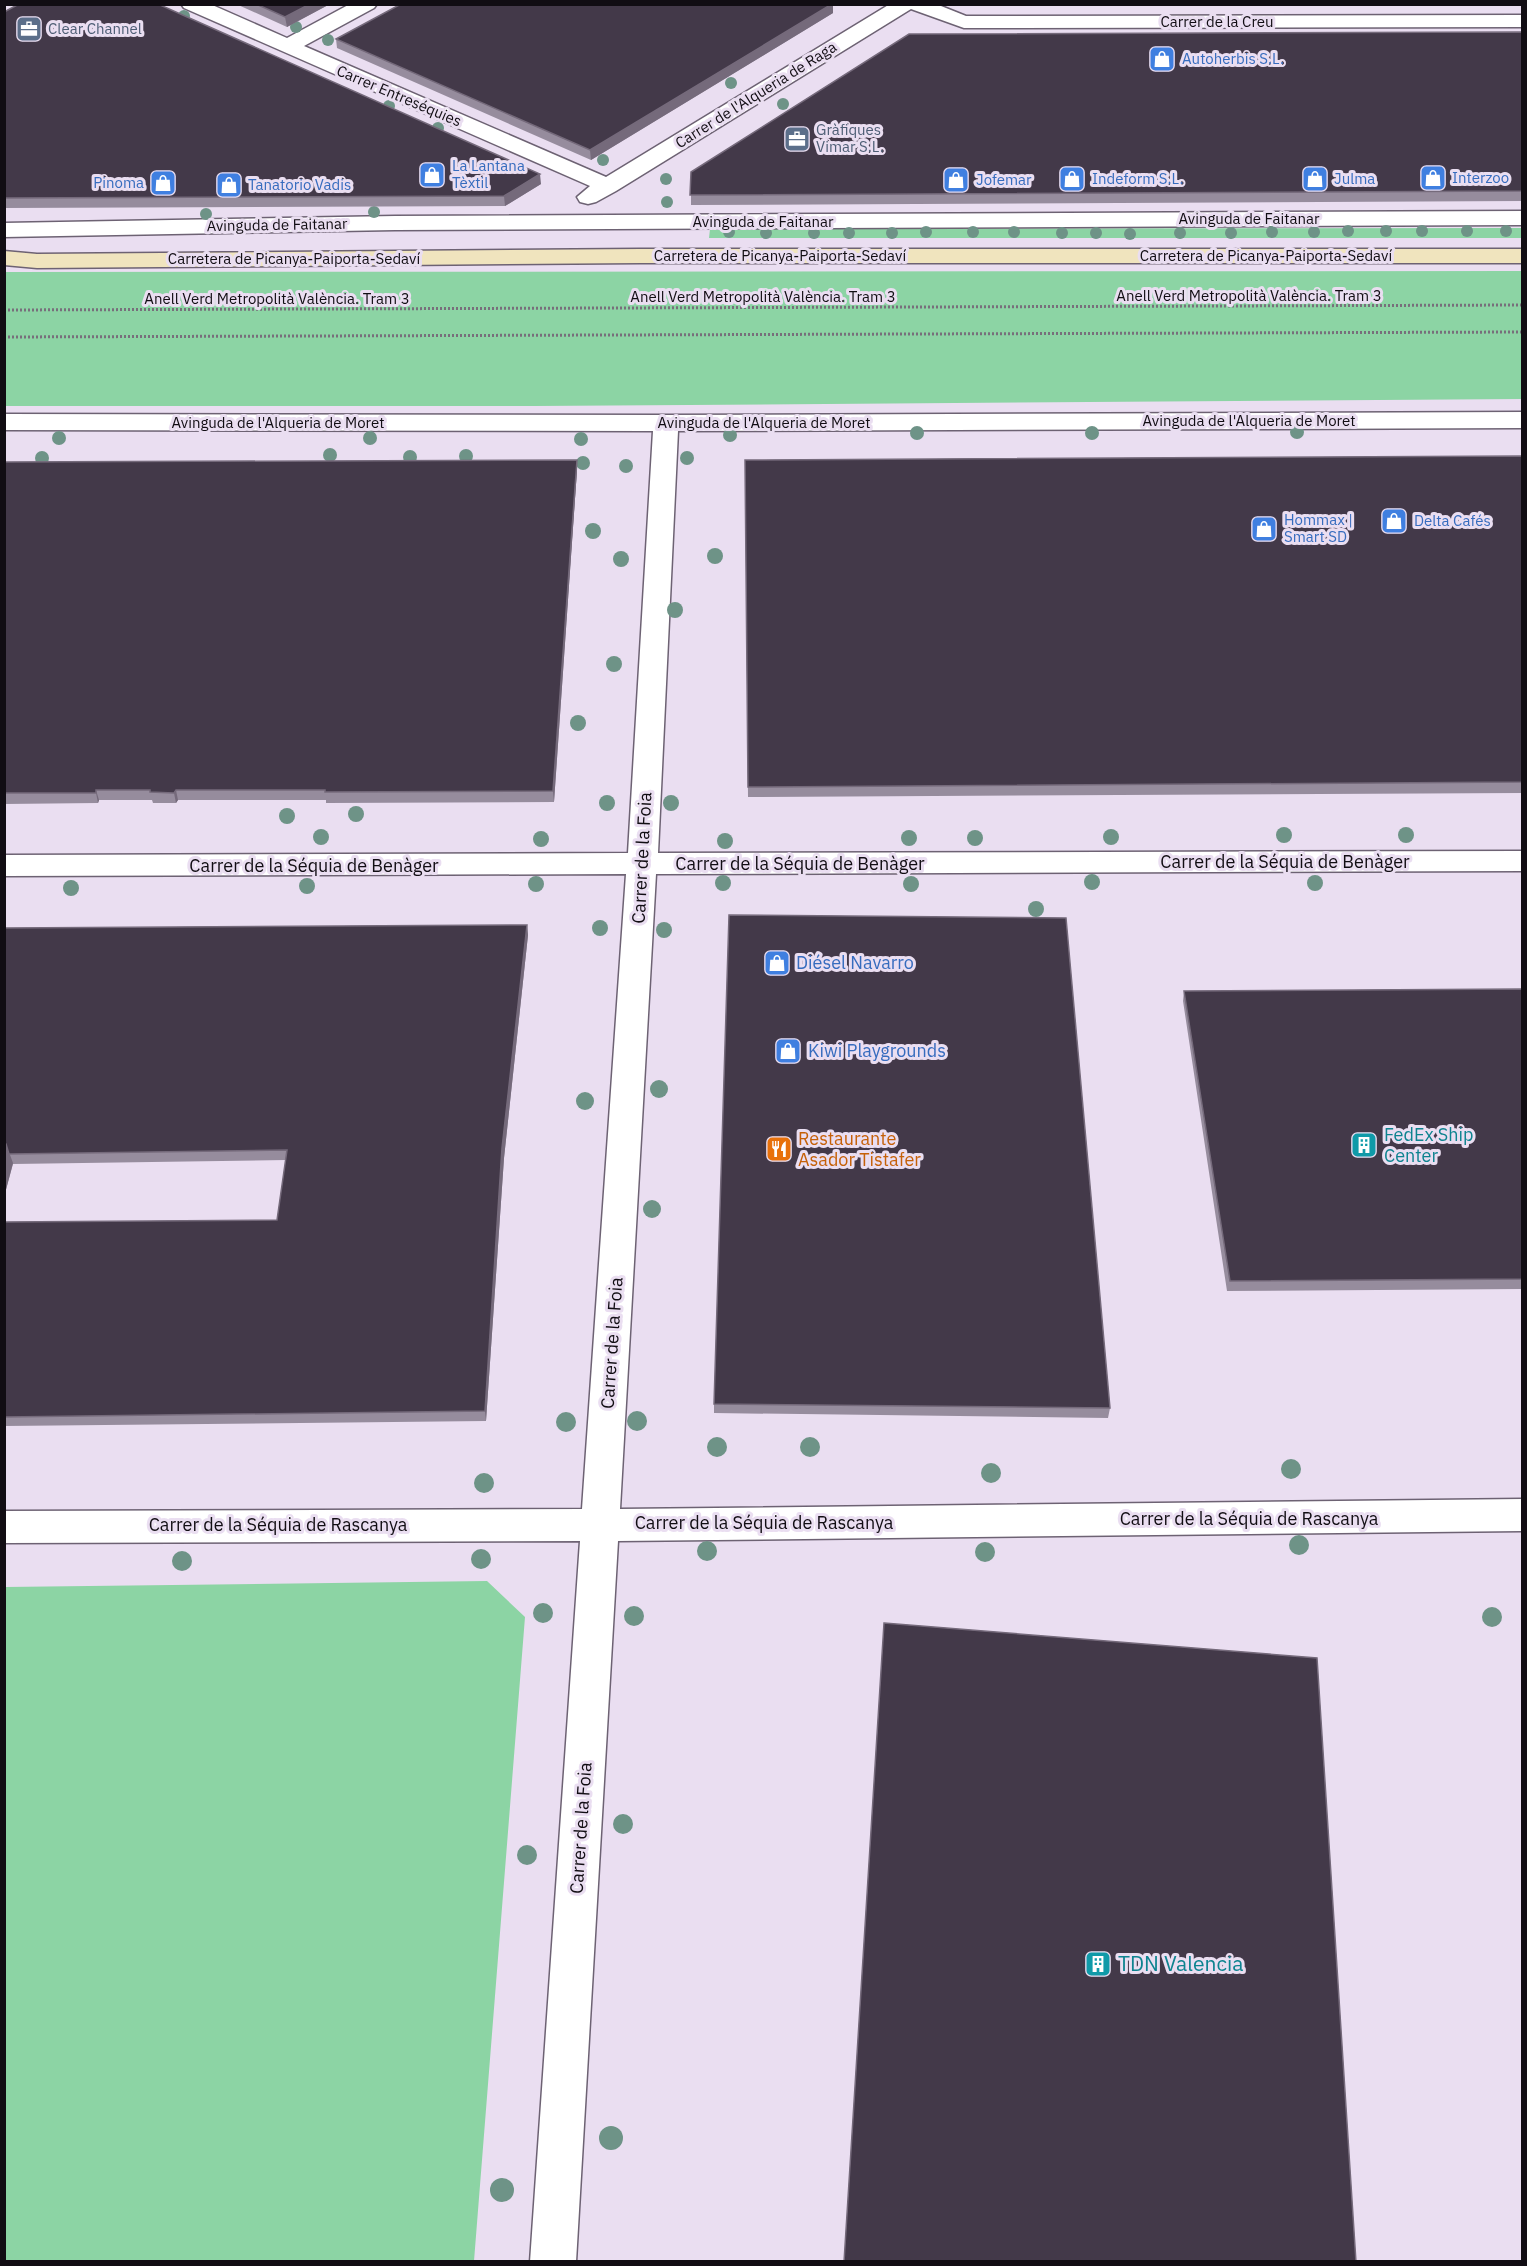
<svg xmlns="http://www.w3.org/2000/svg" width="1527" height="2266" font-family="'IBM Plex Sans',sans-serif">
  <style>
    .green { fill: #8cd4a4 }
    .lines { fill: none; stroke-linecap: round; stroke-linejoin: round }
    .minor-casing { stroke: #6d6273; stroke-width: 3 }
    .secondary-casing { stroke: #6d6273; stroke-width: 3 }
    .path { stroke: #776f7b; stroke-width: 3; stroke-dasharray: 2 2; stroke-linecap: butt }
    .minor { fill: #fff; fill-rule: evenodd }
    .secondary { fill: #f0e4be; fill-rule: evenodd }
    .tree { fill: #6e9387 }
    .wall { fill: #968c9d }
    .shaded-wall { fill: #756a7b }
    .building { fill: #433949; stroke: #756a7b; stroke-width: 1.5 }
    .labels { text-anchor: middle; stroke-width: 6; stroke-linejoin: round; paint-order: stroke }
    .far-street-label { font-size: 15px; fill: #110d13; stroke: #eadef1 }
    .far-service-label { font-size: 15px; fill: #4e5e75; stroke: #eadef1; text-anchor: start }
    .far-shop-label { font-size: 15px; fill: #366cbe; stroke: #eadef1; text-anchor: start }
    .street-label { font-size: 18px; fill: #110d13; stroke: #eadef1 }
    .shop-label { font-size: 18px; fill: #366cbe; stroke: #eadef1; text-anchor: start }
    .culture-label { font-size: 18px; fill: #0d838f; stroke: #eadef1; text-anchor: start }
    .food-label { font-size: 18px; fill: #c56008; stroke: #eadef1; text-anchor: start }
    .near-culture-label { font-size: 21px; fill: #0d838f; stroke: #eadef1; text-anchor: start }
  </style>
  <rect width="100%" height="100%" fill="#eadef1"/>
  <path class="green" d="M1522,228V238H709L710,229Z
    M1522,271V399L535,406H5V272Z
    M487,1581L525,1617L474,2261H5V1587Z"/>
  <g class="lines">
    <g class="minor-casing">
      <path id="minor" d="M181,4H210L287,38L350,4H377L374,8L304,46L606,177L890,4H936L966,16L1522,15V27L964,28L911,9L616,191L596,202L588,204L580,202L577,197L590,186L184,8Z
        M1522,211V225L395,230L4,237V223L395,216Z
        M1522,412V428L678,431L658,853L1522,851V871L656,874L620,1509L1522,1499V1531L618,1541L576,2262H530L580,1541L4,1543V1511L582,1509L626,874L4,876V855L628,853L653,431L4,430V414L666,415Z"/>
    </g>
    <g class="secondary-casing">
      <path id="secondary" d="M640,249H1522V263H640L37,268L4,265V251L37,254Z"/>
    </g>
    <path class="path" d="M4,310L1522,305
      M4,337L1522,332"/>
    <use href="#minor" class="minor"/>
    <use href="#secondary" class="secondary"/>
  </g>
  <g class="tree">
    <circle cx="184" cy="16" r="6"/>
    <circle cx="296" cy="27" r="6"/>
    <circle cx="328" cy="40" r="6"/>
    <circle cx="731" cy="83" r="6"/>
    <circle cx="783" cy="104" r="6"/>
    <circle cx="389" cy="106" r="6"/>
    <circle cx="438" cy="128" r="6"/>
    <circle cx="603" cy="160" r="6"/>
    <circle cx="666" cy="179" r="6"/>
    <circle cx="667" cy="202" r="6"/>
    <circle cx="374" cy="212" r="6"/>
    <circle cx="206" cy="214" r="6"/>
    <circle cx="1348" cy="231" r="6"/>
    <circle cx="1386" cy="231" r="6"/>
    <circle cx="1422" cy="231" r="6"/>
    <circle cx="1467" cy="231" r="6"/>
    <circle cx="1506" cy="231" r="6"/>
    <circle cx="729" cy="232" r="6"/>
    <circle cx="926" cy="232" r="6"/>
    <circle cx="973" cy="232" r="6"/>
    <circle cx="1014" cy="232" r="6"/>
    <circle cx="1272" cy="232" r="6"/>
    <circle cx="1314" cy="232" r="6"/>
    <circle cx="766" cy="233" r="6"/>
    <circle cx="814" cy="233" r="6"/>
    <circle cx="849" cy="233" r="6"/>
    <circle cx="892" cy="233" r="6"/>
    <circle cx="1062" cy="233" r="6"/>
    <circle cx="1096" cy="233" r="6"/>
    <circle cx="1180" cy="233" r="6"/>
    <circle cx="1231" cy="233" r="6"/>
    <circle cx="1130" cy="234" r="6"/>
    <circle cx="1297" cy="432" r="7"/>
    <circle cx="917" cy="433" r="7"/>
    <circle cx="1092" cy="433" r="7"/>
    <circle cx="730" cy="435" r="7"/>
    <circle cx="59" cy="438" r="7"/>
    <circle cx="370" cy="438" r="7"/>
    <circle cx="581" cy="439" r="7"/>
    <circle cx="330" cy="455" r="7"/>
    <circle cx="466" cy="456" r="7"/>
    <circle cx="410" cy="457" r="7"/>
    <circle cx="42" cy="458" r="7"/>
    <circle cx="687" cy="458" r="7"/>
    <circle cx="583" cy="463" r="7"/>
    <circle cx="626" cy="466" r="7"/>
    <circle cx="593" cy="531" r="8"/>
    <circle cx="715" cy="556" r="8"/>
    <circle cx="621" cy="559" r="8"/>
    <circle cx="675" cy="610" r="8"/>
    <circle cx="614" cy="664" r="8"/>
    <circle cx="578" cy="723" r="8"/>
    <circle cx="607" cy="803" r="8"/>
    <circle cx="671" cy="803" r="8"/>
    <circle cx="356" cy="814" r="8"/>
    <circle cx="287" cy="816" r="8"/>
    <circle cx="1284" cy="835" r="8"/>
    <circle cx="1406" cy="835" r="8"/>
    <circle cx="321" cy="837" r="8"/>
    <circle cx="1111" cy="837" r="8"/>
    <circle cx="909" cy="838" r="8"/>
    <circle cx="975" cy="838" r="8"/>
    <circle cx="541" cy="839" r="8"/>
    <circle cx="725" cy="841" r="8"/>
    <circle cx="1092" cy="882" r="8"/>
    <circle cx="723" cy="883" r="8"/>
    <circle cx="1315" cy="883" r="8"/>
    <circle cx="536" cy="884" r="8"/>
    <circle cx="911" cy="884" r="8"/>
    <circle cx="307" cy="886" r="8"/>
    <circle cx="71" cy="888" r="8"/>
    <circle cx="1036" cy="909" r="8"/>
    <circle cx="600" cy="928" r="8"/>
    <circle cx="664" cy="930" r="8"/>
    <circle cx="659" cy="1089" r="9"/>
    <circle cx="585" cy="1101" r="9"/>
    <circle cx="652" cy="1209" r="9"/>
    <circle cx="637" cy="1421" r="10"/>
    <circle cx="566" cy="1422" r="10"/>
    <circle cx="717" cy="1447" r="10"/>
    <circle cx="810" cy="1447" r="10"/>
    <circle cx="1291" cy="1469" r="10"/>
    <circle cx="991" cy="1473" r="10"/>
    <circle cx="484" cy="1483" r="10"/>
    <circle cx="1299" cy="1545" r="10"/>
    <circle cx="707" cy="1551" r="10"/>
    <circle cx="985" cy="1552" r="10"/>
    <circle cx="481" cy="1559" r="10"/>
    <circle cx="182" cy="1561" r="10"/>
    <circle cx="543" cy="1613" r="10"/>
    <circle cx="634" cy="1616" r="10"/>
    <circle cx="1492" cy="1617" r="10"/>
    <circle cx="623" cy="1824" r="10"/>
    <circle cx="527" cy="1855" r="10"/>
    <circle cx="611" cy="2138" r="12"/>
    <circle cx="502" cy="2190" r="12"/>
  </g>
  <path class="wall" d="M236,4H330L287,27Z
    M401,4H833V13L591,160L337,48L336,39Z
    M4,12L541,184L505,206L4,208Z
    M1522,32V201L691,205V172Z
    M1522,456V793L748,797L745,460Z
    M4,462L577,470L554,802L326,803V800H178L176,803H153L152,800H99L98,803L4,804Z
    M527,925L528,935L504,1158L486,1421L4,1426V1222L277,1220L286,1160L13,1164L4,1197V928Z
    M1522,989V1289L1227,1291L1183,1001L1184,991Z
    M714,1404L1110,1408L1108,1418L714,1413Z"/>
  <path class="shaded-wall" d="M310,4H330L287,27L285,17Z
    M832,4H833V13L591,160L590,150Z
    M540,174L541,184L505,206L504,196Z
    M577,460V470L554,802L553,791Z
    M96,790L99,800L98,803L96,793Z
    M176,790L178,800L176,803L174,793Z
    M527,925L528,935L504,1158L486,1421L485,1411L502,1148Z
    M6,1144L13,1163L4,1197V1149Z"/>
  <path class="building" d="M19,4H158L540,174L504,196L4,198V12Z
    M256,4H310L285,17Z
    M401,4H832L590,150L336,39Z
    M1522,32V191L690,195L691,172L909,34Z
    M1522,456V782L748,787L745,460Z
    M577,460L553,791L325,792V790H176L174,793L150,792V790H96V793H4V462Z
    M729,915L1066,918L1110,1408L714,1404Z
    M527,925L502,1148L485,1411L4,1417V1222L277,1220L287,1150L9,1154L6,1144H4V928Z
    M1522,989V1279L1230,1281L1184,991Z
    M884,1623L1317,1658L1356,2262H844Z"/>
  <defs>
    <g id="office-square" transform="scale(1.35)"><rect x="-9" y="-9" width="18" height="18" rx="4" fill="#5c6f8a" stroke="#eadef1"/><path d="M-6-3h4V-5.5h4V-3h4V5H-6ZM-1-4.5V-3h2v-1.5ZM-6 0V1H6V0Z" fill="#fff"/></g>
    <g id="shop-square" transform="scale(1.35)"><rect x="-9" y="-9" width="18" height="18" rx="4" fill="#3f7fe0" stroke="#eadef1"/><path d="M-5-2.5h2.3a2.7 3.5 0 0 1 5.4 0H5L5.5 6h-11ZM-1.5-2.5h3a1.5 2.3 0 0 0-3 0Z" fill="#fff"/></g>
    <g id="building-square" transform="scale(1.35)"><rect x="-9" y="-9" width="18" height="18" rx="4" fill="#0f9aa8" stroke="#eadef1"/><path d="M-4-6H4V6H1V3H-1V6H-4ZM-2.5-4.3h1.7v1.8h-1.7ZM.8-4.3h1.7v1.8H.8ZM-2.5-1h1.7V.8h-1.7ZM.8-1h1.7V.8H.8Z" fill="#fff"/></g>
    <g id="restaurant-square" transform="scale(1.35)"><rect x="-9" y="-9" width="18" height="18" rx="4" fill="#e8710a" stroke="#eadef1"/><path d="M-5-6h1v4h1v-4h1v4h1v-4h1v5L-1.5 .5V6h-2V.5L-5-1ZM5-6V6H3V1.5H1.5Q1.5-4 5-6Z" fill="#fff"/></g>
  </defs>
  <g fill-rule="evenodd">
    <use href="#office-square" x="29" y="29"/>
    <use href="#shop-square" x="1162" y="59"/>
    <use href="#office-square" x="797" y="139"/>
    <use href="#shop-square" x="432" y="175"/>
    <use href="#shop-square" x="1433" y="178"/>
    <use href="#shop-square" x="1072" y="179"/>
    <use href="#shop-square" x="1315" y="179"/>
    <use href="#shop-square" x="956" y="180"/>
    <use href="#shop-square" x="163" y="183"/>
    <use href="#shop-square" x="229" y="185"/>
    <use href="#shop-square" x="1394" y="521"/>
    <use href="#shop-square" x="1264" y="529"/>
    <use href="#shop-square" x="777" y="963"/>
    <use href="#shop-square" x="788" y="1051"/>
    <use href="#building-square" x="1364" y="1145"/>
    <use href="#restaurant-square" x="779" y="1149"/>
    <use href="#building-square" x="1098" y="1964"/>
  </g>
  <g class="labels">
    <g class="far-street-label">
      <text x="1217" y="27">Carrer de la Creu</text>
      <text transform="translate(756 95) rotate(-32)" y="5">Carrer de l'Alqueria de Raga</text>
      <text transform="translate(399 96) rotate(23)" y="5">Carrer Entreséquies</text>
      <text x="1249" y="224">Avinguda de Faitanar</text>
      <text x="763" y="227">Avinguda de Faitanar</text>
      <text transform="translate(277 225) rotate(-1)" y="5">Avinguda de Faitanar</text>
      <text x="780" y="261">Carretera de Picanya-Paiporta-Sedaví</text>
      <text x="1266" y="261">Carretera de Picanya-Paiporta-Sedaví</text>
      <text x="294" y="264">Carretera de Picanya-Paiporta-Sedaví</text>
      <text x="1249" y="301">Anell Verd Metropolità València. Tram 3</text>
      <text x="763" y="302">Anell Verd Metropolità València. Tram 3</text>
      <text x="277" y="304">Anell Verd Metropolità València. Tram 3</text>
      <text x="1249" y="426">Avinguda de l'Alqueria de Moret</text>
      <text x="278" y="428">Avinguda de l'Alqueria de Moret</text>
      <text x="764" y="428">Avinguda de l'Alqueria de Moret</text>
    </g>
    <g class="far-service-label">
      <text x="48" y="34">Clear Channel</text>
      <text x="816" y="135">Gràfiques<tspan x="816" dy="17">Vimar S.L.</tspan></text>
    </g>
    <g class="far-shop-label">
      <text x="1182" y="64">Autoherbis S.L.</text>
      <text x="452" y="171">La Lantana<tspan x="452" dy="17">Tèxtil</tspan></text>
      <text x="1452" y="183">Interzoo</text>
      <text x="1092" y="184">Indeform S.L.</text>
      <text x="1334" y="184">Julma</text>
      <text x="976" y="185">Jofemar</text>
      <text x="144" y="188" text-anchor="end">Pinoma</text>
      <text x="248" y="190">Tanatorio Vadis</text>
      <text x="1284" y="525">Hommax |<tspan x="1284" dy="17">Smart SD</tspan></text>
      <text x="1414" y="526">Delta Cafés</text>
    </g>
    <g class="street-label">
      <text transform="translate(642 858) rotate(-87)" y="6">Carrer de la Foia</text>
      <text x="1285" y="868">Carrer de la Séquia de Benàger</text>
      <text x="800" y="870">Carrer de la Séquia de Benàger</text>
      <text x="314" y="872">Carrer de la Séquia de Benàger</text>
      <text transform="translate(612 1343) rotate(-86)" y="6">Carrer de la Foia</text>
      <text x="1249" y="1525">Carrer de la Séquia de Rascanya</text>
      <text x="764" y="1529">Carrer de la Séquia de Rascanya</text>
      <text x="278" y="1531">Carrer de la Séquia de Rascanya</text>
      <text transform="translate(581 1828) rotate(-86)" y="6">Carrer de la Foia</text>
    </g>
    <g class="shop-label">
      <text x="796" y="969">Diésel Navarro</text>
      <text x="808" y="1057">Kiwi Playgrounds</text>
    </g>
    <g class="culture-label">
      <text x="1384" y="1141">FedEx Ship<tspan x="1384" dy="21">Center</tspan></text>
    </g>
    <g class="food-label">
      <text x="798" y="1145">Restaurante<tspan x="798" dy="21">Asador Tistafer</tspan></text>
    </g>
    <g class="near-culture-label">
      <text x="1118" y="1971">TDN Valencia</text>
    </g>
  </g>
  <rect width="1527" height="2266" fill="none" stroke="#110d13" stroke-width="12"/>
</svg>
